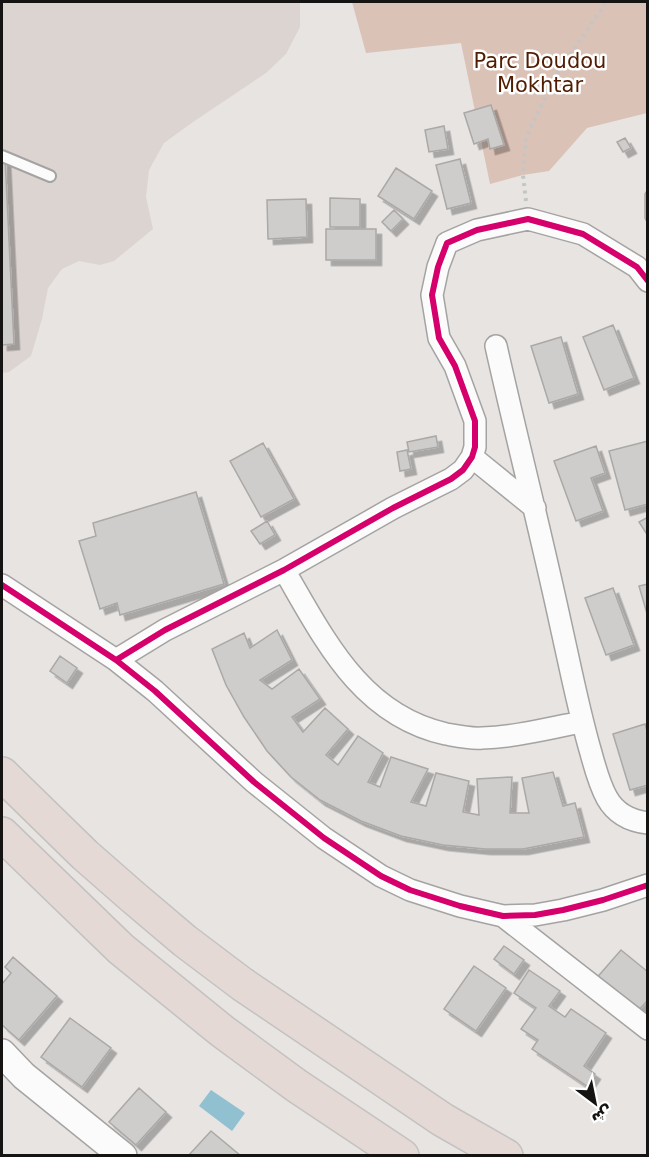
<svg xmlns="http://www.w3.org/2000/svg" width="649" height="1157" font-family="'DejaVu Sans','Noto Naskh Arabic',sans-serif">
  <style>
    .built { fill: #dcd4d0 }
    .green { fill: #dbc2b7 }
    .water { fill: #91c0d1 }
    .building { fill: #cfcdcb; stroke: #aaa9a7; stroke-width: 1.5; filter: url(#shadow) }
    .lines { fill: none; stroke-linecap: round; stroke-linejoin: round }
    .service-casing { stroke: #a5a3a2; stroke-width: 14 }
    .minor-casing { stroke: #a5a3a2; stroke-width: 24 }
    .tertiary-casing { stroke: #a5a3a2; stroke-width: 30 }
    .motorway-casing { stroke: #c3c2c1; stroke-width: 36 }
    .path { stroke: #c6c5c5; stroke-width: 4; stroke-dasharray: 3 4.5; stroke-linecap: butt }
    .service { stroke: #fbfbfb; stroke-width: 10 }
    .minor { stroke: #fbfbfb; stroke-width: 21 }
    .tertiary { stroke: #fbfbfb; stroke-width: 27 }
    .motorway { stroke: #e4d9d4; stroke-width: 33 }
    .cycleway-casing { stroke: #fff; stroke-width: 10 }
    .cycleway { stroke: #d6006c; stroke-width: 6 }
    .labels { text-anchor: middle; stroke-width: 5; stroke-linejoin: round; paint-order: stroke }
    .park-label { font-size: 21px; fill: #511d02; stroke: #fff }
  </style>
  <defs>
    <filter id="shadow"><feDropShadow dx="5.5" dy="5.5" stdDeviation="0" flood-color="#0004"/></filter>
  </defs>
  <rect width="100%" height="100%" fill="#e7e4e2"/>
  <path class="built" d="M2,2H300V27L286,54L266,73L193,122L164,143L149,170L146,197L153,229L114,261L100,265L79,261L62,269L48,288L42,319L31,356L9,372L2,373Z"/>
  <path class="green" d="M352,2H647V113L587,128L549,171L523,175L490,184L461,43L366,53Z"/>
  <path class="water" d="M211,1090L245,1113L232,1131L199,1106Z"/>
  <path class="building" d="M491,105L504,145L490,149L488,139L474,144L464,113Z
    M444,126L448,149L429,152L425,130Z
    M625,138L631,148L623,152L617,142Z
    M2,157H5L14,344L2,345Z
    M460,159L471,203L447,209L436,165Z
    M396,168L432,191L414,219L378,196Z
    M648,189V224L645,218V194Z
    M330,198L360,199V227H330Z
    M306,199L307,237L268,239L267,200Z
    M394,210L403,219L391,231L382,222Z
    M326,229H376V260H326Z
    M613,325L634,378L604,390L583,337Z
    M561,337L578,394L549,403L531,346Z
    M436,436L438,447L409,452L407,442Z
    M648,441V504L625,510L609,451Z
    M263,443L294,499L261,517L230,461Z
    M596,446L605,473L591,478L603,511L576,521L554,461Z
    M407,450L411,469L400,471L397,452Z
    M196,492L224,584L120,615L117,603L100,609L79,541L96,536L93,523Z
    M648,517V536L639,522Z
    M267,521L275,535L260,544L251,531Z
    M648,584V617L639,586Z
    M613,588L634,645L606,655L585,598Z
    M277,630L292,660L260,680L272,689L299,669L320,699L292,717L303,732L325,708L348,729L326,755L338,765L358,736L383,753L368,782L380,787L391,757L428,769L411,802L426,806L436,773L469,781L463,812L479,815L477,779L512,777L510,813H529L522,778L553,772L563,806L575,803L584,837L523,849H485L443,845L401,836L361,821L320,800L291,777L267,751L244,717L226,685L212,649L244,633L250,648Z
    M60,656L77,668L67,683L50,671Z
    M645,724L648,734V785L630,790L613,734Z
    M504,946L524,960L514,974L494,959Z
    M621,950L648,972V1000L634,1015L594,981Z
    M13,957L57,996L19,1040L2,1025V984L11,973L5,967Z
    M474,966L506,988L476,1031L444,1009Z
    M529,970L560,991L549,1006L565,1017L571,1009L606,1033L584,1066L595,1074L587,1086L532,1049L538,1040L521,1029L536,1008L514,993Z
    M70,1018L111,1048L82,1087L41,1057Z
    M139,1088L166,1112L136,1145L109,1122Z
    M211,1131L241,1156H188Z"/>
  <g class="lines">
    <g class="service-casing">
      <path id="service" d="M2,156L50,176"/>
    </g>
    <g class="minor-casing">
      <path id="minor" d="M496,346C517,440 541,533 561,626C570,666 578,707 589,746C594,763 598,782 607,798C616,814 630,821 648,823
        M472,457L535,508
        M284,570C324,638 360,715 446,734C457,736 470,739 482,738C516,737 549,728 582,722
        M2,585L116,660L165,630L284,570L393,508L451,479L463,470L472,457L475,447V421L455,366L439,338L432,295L438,267L447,243L477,230L528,219L583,234L637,267L648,281
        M116,660L155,691L254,782L324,838L381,876L410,890L460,906L503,916L535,915L563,910L603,900L648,885
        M503,916L648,1029"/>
    </g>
    <g class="tertiary-casing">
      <path id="tertiary" d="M2,1053L24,1076L123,1156"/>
    </g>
    <g class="motorway-casing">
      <path id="motorway" d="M2,774L85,855L133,897L185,941L242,984L443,1120L506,1156
        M2,834L121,949L222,1031L297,1086L402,1156"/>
    </g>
    <path class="path" d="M526,201L523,175L526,137L555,77L606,2"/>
    <use href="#service" class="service"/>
    <use href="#minor" class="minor"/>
    <use href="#tertiary" class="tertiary"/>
    <use href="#motorway" class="motorway"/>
    <g class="cycleway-casing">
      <path id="cycleway" d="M2,585L116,660L165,630L284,570L393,508L451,479L463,470L472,457L475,447V421L455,366L439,338L432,295L438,267L447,243L477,230L528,219L583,234L637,267L648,281
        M116,660L155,691L254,782L324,838L381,876L410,890L460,906L503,916L535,915L563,910L603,900L648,885"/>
    </g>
    <use href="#cycleway" class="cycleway"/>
  </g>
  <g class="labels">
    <g class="park-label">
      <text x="540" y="68">Parc Doudou<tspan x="540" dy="24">Mokhtar</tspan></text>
    </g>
  </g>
  <rect width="649" height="1157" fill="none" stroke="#161413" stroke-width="6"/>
  <g transform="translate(595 1103) rotate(148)" stroke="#ffffff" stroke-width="4.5" paint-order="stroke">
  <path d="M0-4.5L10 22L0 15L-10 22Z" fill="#161413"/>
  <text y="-9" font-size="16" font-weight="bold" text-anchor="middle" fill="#161413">ش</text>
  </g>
</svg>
